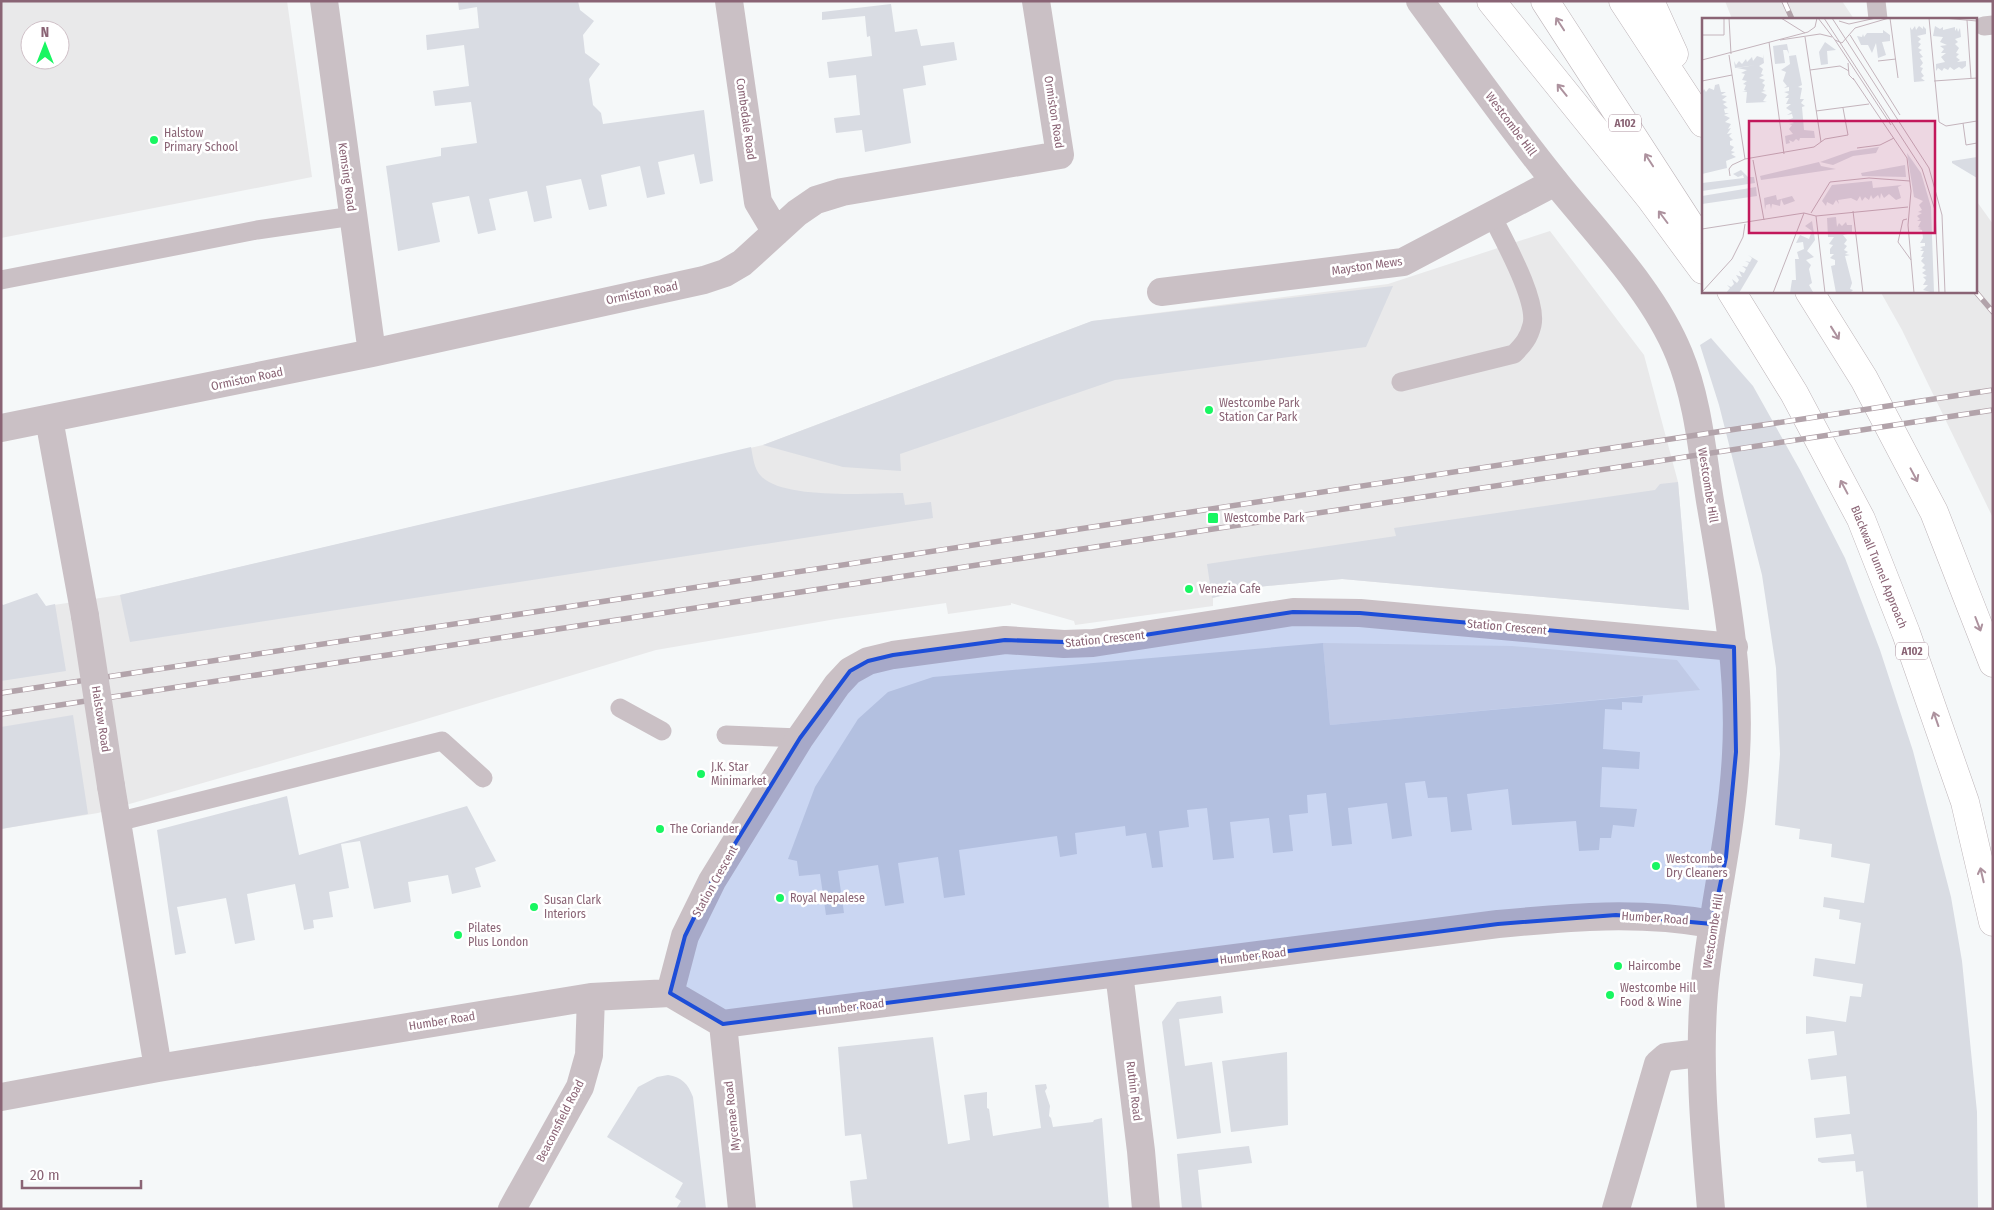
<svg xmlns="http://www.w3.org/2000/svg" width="1994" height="1210" font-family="'Fira Sans Condensed',sans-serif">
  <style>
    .built { fill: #e9e9ea; fill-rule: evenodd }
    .green { fill: #d9dce3 }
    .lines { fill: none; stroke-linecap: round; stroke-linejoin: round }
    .trunk-casing { stroke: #bdb4b8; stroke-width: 29 }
    .service { stroke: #cac0c5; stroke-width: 19 }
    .minor { stroke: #cac0c5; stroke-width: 28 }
    .tertiary { stroke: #cac0c5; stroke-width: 28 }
    .trunk { stroke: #fff; stroke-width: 28 }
    .rail-casing { stroke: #b2a3aa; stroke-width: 5.5 }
    .rail { stroke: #fff; stroke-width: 4; stroke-dasharray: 11; stroke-linecap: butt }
    .minor-bridge { stroke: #cac0c5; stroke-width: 28 }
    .oneway { stroke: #ad929e }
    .marked { fill: #1d4ed8; fill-opacity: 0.2; stroke: #1d4ed8; stroke-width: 4; stroke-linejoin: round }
    .poi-dot { fill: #18f661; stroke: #fff; stroke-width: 2 }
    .labels { text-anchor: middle; stroke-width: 5; stroke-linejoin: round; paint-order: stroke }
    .shield { fill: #fff; stroke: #ad929e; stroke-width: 1 }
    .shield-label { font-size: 11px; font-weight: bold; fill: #8a6475 }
    .street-label { font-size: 12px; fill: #8a6475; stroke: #fff }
    .poi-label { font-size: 12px; fill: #8a6475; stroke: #fff; text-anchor: start }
    .inset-road { fill: none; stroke: #c4b4bc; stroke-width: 1 }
    .view { fill: #c2185b; fill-opacity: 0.15; stroke: #c2185b; stroke-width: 2.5 }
    .inset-edge { fill: none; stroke: #8a6475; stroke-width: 2.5 }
  </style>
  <rect width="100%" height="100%" fill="#f5f8f9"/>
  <path class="built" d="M1,1H287L312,177L1,238ZM30,30H60V60H30Z
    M1725,1H1842L1854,19H1732Z
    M1975,199L1993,224V518L1902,330L1880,291H1975Z
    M1550,231L1644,355L1678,482L1689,610L1342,579L1257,587L1213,598V606L1075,625L1074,621L1011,603V605L948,614L946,603L836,619L656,650L413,723L98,813L1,829V613L120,595L763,445L1092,321L1388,284Z
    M1323,643L1512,646L1677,660L1700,690L1330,725Z"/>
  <path class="green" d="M458,1H578L580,10L594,21L583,35L585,53L600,64L589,79L593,105L601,113L603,124L704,110L713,181L700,184L694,154L658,162L665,194L647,198L640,166L601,175L607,206L589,210L581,179L546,186L552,218L534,222L527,191L489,199L496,230L478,234L469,196L432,203L440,242L398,251L386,166L441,156V148L477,143L471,102L435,106L433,91L469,86L464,45L427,50L426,35L479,28L477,7L459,10Z
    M891,4L895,32L917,29L921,46L954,42L957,60L923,66L926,85L903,89L911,143L865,152L862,130L836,133L834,118L860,115L856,75L829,78L827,62L872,56L870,36L867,37L865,16L822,20V12Z
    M1393,286L1366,347L1115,380L900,454L901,471L843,467L763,445L1092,321Z
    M1711,338L1753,386L1800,470L1845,558L1880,650L1913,751L1951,897L1962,961L1977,1112L1978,1209H1867L1863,1171L1856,1172L1855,1161L1822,1163L1818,1161V1158L1854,1154L1851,1134L1816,1138L1814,1118L1850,1114L1846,1076L1811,1080L1808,1059L1837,1055L1834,1031L1806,1034V1016L1846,1022L1850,996L1861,997L1863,984L1813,976L1815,958L1855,964L1861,923L1839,919L1840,910L1823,907L1824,897L1864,903L1870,864L1831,857L1832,844L1799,839L1800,829L1775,825L1780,754L1776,668L1762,575L1719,405L1700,345Z
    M751,447C753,457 754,469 761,476C783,500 871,493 903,493L905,505L931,502L933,518L130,642L120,595Z
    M1678,482L1689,610L1342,579L1257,587L1212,598L1207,564L1396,536L1394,528L1655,490L1660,484Z
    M37,593L46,606L55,604L66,671L1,681V603L3,605Z
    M1323,643L1330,725L1643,696L1642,703L1622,702V710L1605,709L1603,749L1640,752L1639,769L1602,767L1600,807L1637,809L1634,827L1613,825L1611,838H1600L1599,850L1579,851L1576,821L1512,825L1508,789L1467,794L1472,830L1451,832L1447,797L1428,798L1425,781L1405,783L1412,836L1392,839L1387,803L1348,808L1352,844L1332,846L1326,793L1307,795L1308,813L1289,815L1293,851L1273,853L1269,818L1230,822L1234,858L1213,860L1207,808L1187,810L1189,827L1159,831L1163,867L1152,868L1146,833L1126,836L1125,826L1075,833L1077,854L1060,857L1057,836L959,850L965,895L944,898L938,857L898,863L904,903L885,906L878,865L838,871L844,913L826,915L820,874L799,876L797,861L788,859L815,787L858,719L888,692L933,677Z
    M73,715L88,814L1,829V727Z
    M287,796L299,855L467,806L496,861L475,868L481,887L452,894L448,875L408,882L411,902L374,909L360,841L341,844L349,888L329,892L333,917L313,920L314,928L304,930L295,884L247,894L255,940L235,944L226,898L177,907L186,953L175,955L157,830Z
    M1221,996L1223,1013L1179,1019L1185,1066L1212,1062L1221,1133L1177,1139L1162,1022L1177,1002Z
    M933,1037L948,1144L970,1140L964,1095L987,1092V1108L989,1109L993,1136L1041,1128L1035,1085L1046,1084L1047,1088L1045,1091L1050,1106L1049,1116L1051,1118L1053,1127L1093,1122L1094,1120L1102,1118L1109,1209H853L850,1181L867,1179L861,1134L845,1136L838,1047Z
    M1287,1052L1288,1125L1231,1132L1222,1061Z
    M668,1075C682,1077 688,1084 693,1097L706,1209H676L681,1201L675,1197L683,1183L607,1137L638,1087L657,1077Z
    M1249,1146L1252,1163L1198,1170L1202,1209H1182L1177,1154Z"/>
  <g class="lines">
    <g class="trunk-casing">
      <path id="trunk" d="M1491,1L1650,198L1703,270
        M1545,1L1694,231
        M1623,1L1703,123
        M1650,1L1674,54
        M1731,291L1794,393L1861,519L1906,633L1965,802L1993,922
        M1809,291L1864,379L1934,512L1993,663"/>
    </g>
    <path class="service" d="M1876,1L1878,19
      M1984,26L1993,25
      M1,280L257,230L353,216
      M1401,382L1514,354C1523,345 1529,338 1532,325C1538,300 1503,239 1491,214
      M620,708L662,731
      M726,735L800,738
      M117,822L442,741L483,778"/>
    <path class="minor" d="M324,1L372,353
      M729,1L758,202L776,232
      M1161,292L1403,262L1555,182
      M49,419L85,616
      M1,428L372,353L704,280L725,273L742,263L797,213L816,200L842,192L1060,155L1036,1
      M111,786L158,1068
      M1119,973L1141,1151L1146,1209
      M670,993L685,936L712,881L800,738L837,685L850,671L868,661L893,655L1005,640L1064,644L1093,643L1293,612L1360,613L1734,647
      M723,1024L742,1209
      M1,1097L158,1068L591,997L670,993L723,1024L1498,924C1573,917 1637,911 1712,924
      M512,1209L580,1087L589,1055L591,997
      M1616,1209L1658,1064L1666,1057L1700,1053"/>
    <path class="tertiary" d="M1420,1C1465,62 1509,125 1557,184C1599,236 1654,292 1679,354C1698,400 1702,451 1710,501C1724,584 1741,669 1736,754C1732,835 1711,913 1704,993C1698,1066 1705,1137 1711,1209"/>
    <use href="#trunk" class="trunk"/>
    <g class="rail-casing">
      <path id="rail" d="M1784,1L1792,19
        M1975,291L1993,312
        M1,693L1993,390
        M1,714L1993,410"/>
    </g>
    <use href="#rail" class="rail"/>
    <path class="minor-bridge" d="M85,616L111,786"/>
  </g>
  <defs><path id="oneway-shaft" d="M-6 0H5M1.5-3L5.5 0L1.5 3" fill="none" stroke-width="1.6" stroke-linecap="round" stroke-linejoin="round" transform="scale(1.25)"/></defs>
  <g class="oneway">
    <use href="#oneway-shaft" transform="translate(1560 24) rotate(-123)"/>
    <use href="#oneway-shaft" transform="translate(1562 90) rotate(-129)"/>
    <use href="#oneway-shaft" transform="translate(1649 160) rotate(-123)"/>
    <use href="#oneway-shaft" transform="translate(1663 217) rotate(-127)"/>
    <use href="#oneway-shaft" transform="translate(1835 333) rotate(58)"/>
    <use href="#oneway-shaft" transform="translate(1914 475) rotate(62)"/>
    <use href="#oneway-shaft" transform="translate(1844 487) rotate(-118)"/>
    <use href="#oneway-shaft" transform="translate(1978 624) rotate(69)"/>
    <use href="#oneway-shaft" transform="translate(1936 719) rotate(-109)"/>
    <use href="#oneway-shaft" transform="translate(1982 875) rotate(-103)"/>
  </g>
  <path class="marked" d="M1293,612L1360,613L1734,647L1736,752L1726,857L1712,924L1616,915L1498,924L723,1024L670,993L685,936L712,881L800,738L850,671L868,661L893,655L1005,640L1093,643Z"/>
  <g class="poi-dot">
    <circle cx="154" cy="140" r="5"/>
    <circle cx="1209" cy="410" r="5"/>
    <rect x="1207" y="512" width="12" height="12" rx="2.5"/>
    <circle cx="1189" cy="589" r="5"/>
    <circle cx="701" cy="774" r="5"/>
    <circle cx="660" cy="829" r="5"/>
    <circle cx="1656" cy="866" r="5"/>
    <circle cx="780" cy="898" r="5"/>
    <circle cx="534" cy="907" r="5"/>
    <circle cx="458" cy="935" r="5"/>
    <circle cx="1618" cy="966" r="5"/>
    <circle cx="1610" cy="995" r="5"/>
  </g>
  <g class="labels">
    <g class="shield">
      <rect x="1609" y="114.5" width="32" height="17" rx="4"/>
      <rect x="1896" y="642.5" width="32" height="17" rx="4"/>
    </g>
    <g class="shield-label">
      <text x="1625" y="127">A102</text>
      <text x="1912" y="655">A102</text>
    </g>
    <g class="street-label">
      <text transform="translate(1054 112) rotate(81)" y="4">Ormiston Road</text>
      <text transform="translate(746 119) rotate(82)" y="4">Combedale Road</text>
      <text transform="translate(1511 124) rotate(53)" y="4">Westcombe Hill</text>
      <text transform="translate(347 177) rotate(82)" y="4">Kemsing Road</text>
      <text transform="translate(1367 266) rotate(-8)" y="4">Mayston Mews</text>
      <text transform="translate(642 293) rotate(-12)" y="4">Ormiston Road</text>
      <text transform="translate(247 379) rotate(-12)" y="4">Ormiston Road</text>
      <text transform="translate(1708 485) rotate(81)" y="4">Westcombe Hill</text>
      <text transform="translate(1879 567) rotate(68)" y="4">Blackwall Tunnel Approach</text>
      <text transform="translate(1507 627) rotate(5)" y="4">Station Crescent</text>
      <text transform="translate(1105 639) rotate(-6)" y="4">Station Crescent</text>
      <text transform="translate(101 719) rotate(81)" y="4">Halstow Road</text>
      <text transform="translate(715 881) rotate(-61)" y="4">Station Crescent</text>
      <text transform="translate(1655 918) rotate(4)" y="4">Humber Road</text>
      <text transform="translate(1713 931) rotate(-81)" y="4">Westcombe Hill</text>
      <text transform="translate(1253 956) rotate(-7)" y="4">Humber Road</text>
      <text transform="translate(851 1007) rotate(-7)" y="4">Humber Road</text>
      <text transform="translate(442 1021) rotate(-9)" y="4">Humber Road</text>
      <text transform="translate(1134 1091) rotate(83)" y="4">Ruthin Road</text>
      <text transform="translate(732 1116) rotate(-96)" y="4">Mycenae Road</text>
      <text transform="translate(560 1121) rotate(-63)" y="4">Beaconsfield Road</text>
    </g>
    <g class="poi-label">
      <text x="164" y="137">Halstow<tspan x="164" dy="14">Primary School</tspan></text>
      <text x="1219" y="407">Westcombe Park<tspan x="1219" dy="14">Station Car Park</tspan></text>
      <text x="1224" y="522">Westcombe Park</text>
      <text x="1199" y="593">Venezia Cafe</text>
      <text x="711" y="771">J.K. Star<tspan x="711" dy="14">Minimarket</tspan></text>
      <text x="670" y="833">The Coriander</text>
      <text x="1666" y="863">Westcombe<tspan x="1666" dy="14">Dry Cleaners</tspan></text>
      <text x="790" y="902">Royal Nepalese</text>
      <text x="544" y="904">Susan Clark<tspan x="544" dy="14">Interiors</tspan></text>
      <text x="468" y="932">Pilates<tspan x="468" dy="14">Plus London</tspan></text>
      <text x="1628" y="970">Haircombe</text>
      <text x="1620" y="992">Westcombe Hill<tspan x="1620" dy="14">Food &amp; Wine</tspan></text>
    </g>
  </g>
  <g transform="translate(1702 18)">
    <rect width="275" height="275" fill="#f5f8f9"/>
    <path d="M213,8L214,12L217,8L221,11V8L224,11V16L215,18L219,21L216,24L219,26L216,30L220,32L217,34L221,39L218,40L221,45L218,49L221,50L219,54L222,58L219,60L223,63L212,64L208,9L210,12ZM233,8L238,11L241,9V12L253,9V13L255,10L256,14L258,10L259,19L253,21L256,24L253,26L257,30L254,35L257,36L254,39L258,42L255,44L264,43V48L260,51L257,49L252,52L248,49L246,52L242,50L240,53L236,50L234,53V46L243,44L239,39L244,35H239L242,31L238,28L245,27L238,24L241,19L231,18ZM181,12L188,17V23L180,24L184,37L176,40L174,25L170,35L166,27H159L155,18L160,19L161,16L162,19L165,15H181ZM123,24L134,32L125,33L126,46L119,47L117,34ZM85,26L87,36L85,32H81L83,45L73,46L71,28ZM61,36L62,45L57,48L61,51L59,56L62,57L57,60L63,62L60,65L63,67L61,72L64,73L59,74L65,77L61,83L65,84L44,85L45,74H40L45,73L42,72L44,67L41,66L45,63L40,62L43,56L39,55L45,52L35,50L54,47L33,50L32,43L34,47L37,43L40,46L44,41L45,44L50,39L51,43L55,38L61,40ZM94,37L100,67L96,69L100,70L98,81H102L99,85L103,88L100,89L102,112L112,113L113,120H98L97,123L94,121L91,124L87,122L88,125L84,126L83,118L91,116L87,111L90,107L87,106L92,105L86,102L91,100L90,96L85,97L90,94L84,90L89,86H84L87,80H83L87,76L82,74L87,73V69L82,70L85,68L81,63L84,54L79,52L88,46L87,38ZM17,66L19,74H24L19,77L25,78L20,82L25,84L21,86L26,90L22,91L23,95H27L22,97L28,100L23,104L29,106L26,111L29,110L25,116L30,115L27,118L31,122L28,123V127L32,129L29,133L33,134L29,136L34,139L24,143L25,150L0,156V75L2,71L4,74L7,70L12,72L13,67ZM177,129L174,135L151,138L131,147L118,144L149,133ZM205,135L219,155L229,189L232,275L221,272L226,267H221L224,262L221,259L225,258L220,255L224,252L220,250L223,247L219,243L222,239H219L222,233H218L221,231L218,229L223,228V225H218L221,220L220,212L216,211L219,210L216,209L219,203H215L218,201L215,198L220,195L216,194L220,192L217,187L221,183L212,179ZM275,139V160L250,145V143ZM117,144L119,148L134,151L59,162L58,158ZM203,147L204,159L160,158L159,155ZM39,152L46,159H52L53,165L0,173V165L42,160L41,157L36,159L31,156ZM170,163L171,170L200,167L196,169L199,180L194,182L187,176L182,180L179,175L178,181L176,177L171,181L169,177L167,182L163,179L160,183L158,178L155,183L149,180L136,182L137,186L134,182L131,187L125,184L124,188L120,183L130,167ZM54,169L55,178L0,186V178ZM74,177L75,182L90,178L93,183L82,187L79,181L78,188L70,186L69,191L68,186L64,187L63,192L62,180ZM134,199L135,209L137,205L140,208L144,204L145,207H150V215L141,217L145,222L142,226L145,228L142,232L146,234L143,236L148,237L143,238L150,265L148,271L151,272L148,275H134L129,248L133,247V242L128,240L132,236H128V231L131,227L127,226L132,219H126L125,200ZM110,203L113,222L105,233L112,239L104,242L109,247L107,251L110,265L107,267L111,274L88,275L90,262H94L93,241H97L95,234L102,231L101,224L94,225L98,217L107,221L110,213L103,208ZM46,237L56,243L37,275H24L28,270L25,267L29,269L32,266L30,261L35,265L37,262L34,257L40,259L37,253L42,255L44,251L40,248L45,249L47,245L43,243L48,244L50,240Z" fill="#d9dce3"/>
    <path class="inset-road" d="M27,0L29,36M79,0L103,15M116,0L133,22L140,25L153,10L187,0M122,0L220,151L233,192L237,275M130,0L227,150L240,197L243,275M188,0L196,60M227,0L237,104L244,108L275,103M241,0L275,3M265,2L269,60M137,3L147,6L174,0M0,17H22V0M148,17L198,97M103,19L119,124M78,22L118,16L130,19M133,22L189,107M67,24L82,136M27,37L43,141M0,42L106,14L113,9L115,0M176,43L194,41M146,45L147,57L152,62M108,52L138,48L147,53M151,60L205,140L209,173L206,207L212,275M0,63L30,57M232,63L275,60M114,93L167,86M261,105L264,127L275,125M155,130L178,127L192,120M43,141L112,129L123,121L146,117L141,90M51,142L62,202M28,158L27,151L30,147L43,141M151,193L161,275M109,195L128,164L167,160L208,163M114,198L123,275M205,201L201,202L196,224L209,242M0,211L102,195L114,198L206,189M0,274L30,241L41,219L43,206M71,275L102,195"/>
    <path class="view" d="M47,103H233V215H47Z"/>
    <rect width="275" height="275" class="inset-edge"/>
  </g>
  <rect width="1994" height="1210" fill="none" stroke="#8a6475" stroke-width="5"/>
  <g transform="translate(45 45)"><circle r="24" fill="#ffffff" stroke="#d0c1c8"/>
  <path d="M0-4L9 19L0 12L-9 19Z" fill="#18f661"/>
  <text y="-8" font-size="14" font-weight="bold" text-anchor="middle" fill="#8a6475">N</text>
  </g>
  <path d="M22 1180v8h119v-8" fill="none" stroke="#8a6475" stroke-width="2.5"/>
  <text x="30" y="1180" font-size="15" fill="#8a6475" stroke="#ffffff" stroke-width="4" paint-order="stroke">20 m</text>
</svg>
